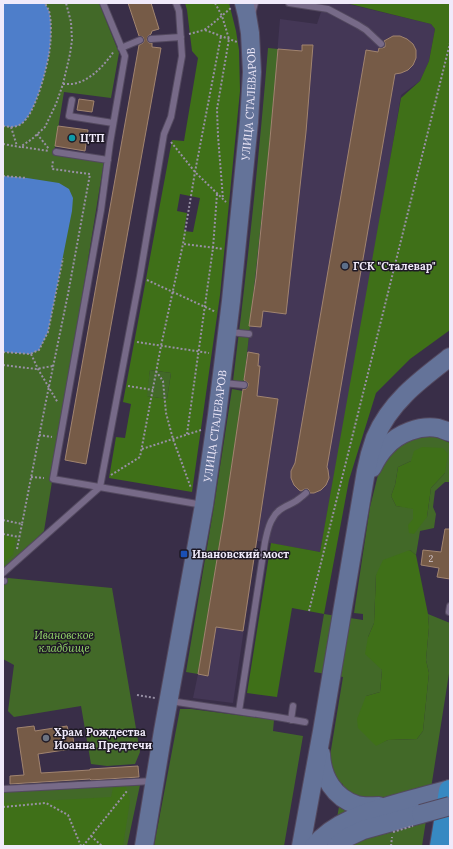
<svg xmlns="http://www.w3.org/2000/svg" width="453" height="849" font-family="Lora,serif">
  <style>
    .built { fill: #443756 }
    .green { fill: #426928; fill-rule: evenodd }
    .forest { fill: #3f7018; fill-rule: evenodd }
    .water { fill: #4e7eca }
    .building { fill: #765b47; stroke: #a1846f }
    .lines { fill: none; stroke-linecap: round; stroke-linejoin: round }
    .lane-casing { stroke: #53495f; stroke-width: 8 }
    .secondary-casing { stroke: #53495f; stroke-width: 20 }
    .highway-casing { stroke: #53495f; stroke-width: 24 }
    .path { stroke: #9890a5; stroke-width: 2; stroke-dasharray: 2 2; stroke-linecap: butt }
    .lane { stroke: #776a88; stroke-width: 6 }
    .secondary { stroke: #647399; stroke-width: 18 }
    .highway { stroke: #3789c2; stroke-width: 22 }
    .secondary-bridge-casing { stroke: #53495f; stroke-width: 20; stroke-linecap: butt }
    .path-bridge { stroke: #9890a5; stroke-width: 2; stroke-dasharray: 2 2; stroke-linecap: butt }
    .secondary-bridge { stroke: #647399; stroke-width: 18 }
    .culture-dot { fill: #0f9aa8; stroke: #1e1925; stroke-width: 1.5 }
    .service-dot { fill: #5c6f8a; stroke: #1e1925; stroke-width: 1.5 }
    .transit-dot { fill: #1a4fb4; stroke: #1e1925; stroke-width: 1.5 }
    .worship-dot { fill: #6b7280; stroke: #1e1925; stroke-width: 1.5 }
    .labels { text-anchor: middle; stroke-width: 3; stroke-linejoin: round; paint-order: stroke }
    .number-label { font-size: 9px; fill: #d2c6cd }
    .street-label { font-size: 11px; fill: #f0eafa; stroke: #1e1925 }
    .poi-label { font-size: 11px; font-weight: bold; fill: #f0eafa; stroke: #1e1925; text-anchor: start }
    .park-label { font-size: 11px; font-style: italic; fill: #95d86a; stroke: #1e1925 }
  </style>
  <rect width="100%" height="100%" fill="#392e48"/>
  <path class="built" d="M324,3H344L431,24L435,29L429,61L420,81L401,95L366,306L320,552L257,541L233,703L193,698L198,674L224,517L244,382L270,139L280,19L317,24Z"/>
  <path class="green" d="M3,3H99L119,53L111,98L64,92L54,153L104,161L44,531L3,572Z
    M268,48L278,49L270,139L244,382L233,381C247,270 259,159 268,48Z
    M150,370L171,373L167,399L146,396Z
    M232,389L243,391L224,517L198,674L186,672L214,506Z
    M434,436L450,443V482H445L435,491L433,507L436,514L434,528L420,531L416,555L410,550L376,575L374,623L368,637L382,670L380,692L366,696L376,745L388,740L417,739L423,731L429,673L426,660L429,627L428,614L450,623V667L422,846H332L343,784L326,780L343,677L314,672L324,614L363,620V614L354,613L370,507L379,471L395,448L414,438ZM411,461L445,473L431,488L427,517L414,519L413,508L396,506L391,496L395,485L398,467Z
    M8,578L112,588L140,752L135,764L107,766L91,764L81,706L14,717L8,711L14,665L3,659V583Z
    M180,709H191L274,720L273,731L303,736L284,846H154Z
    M140,785L127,846H3V791Z"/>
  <path class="forest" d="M185,3H229L236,31L239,50L240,91L220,295L192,492L109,478L116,437L125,438L131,404L123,402L172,140L184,141L198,58L192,51L187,10ZM180,194L200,198L193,232L184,231L187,213L177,211ZM150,370L171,373L167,399L147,396Z
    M346,3H450V330L410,359L376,393L349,480L324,614L292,608L277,697L247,693L271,543L320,552L401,98L420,81L429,61L435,29L431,24Z
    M422,447L443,448L448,454L445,473L431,488L427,517L414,534L409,533L408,525L413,519V509L396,506L391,496L395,485L398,467L411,461L414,451Z
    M3,535L16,538L13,555L3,563Z
    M410,550L416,555L428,614L429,627L426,660L429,673L423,731L417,739L388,740L376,746L358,728L357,719L366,696L380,692L382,670L365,654L368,637L374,623L376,575L383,560Z
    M126,787L130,801L123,846H3V799L6,803L111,797L113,788Z"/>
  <path class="water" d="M3,3H45C46,6 48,8 49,11C52,21 51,44 49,54C46,71 35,115 21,124C15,128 9,127 3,126Z
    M3,176L27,178L59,183L69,189L73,198L72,211L48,332L39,350L30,354L3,352Z"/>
  <path class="building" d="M128,3H151L159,29L152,31L151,34L148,36L147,40L149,43H152V47L161,48L86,464L65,460L139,45L143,43L144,41L143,37L139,36Z
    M393,36H400L407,39L413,44L416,50V58L413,65L408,70L401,73L395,74L327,467L328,470L329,478L326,485L321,490L314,493H310L309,490L308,489H305L301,491L299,490L294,485L291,478V471L295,463L366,50L378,52L379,48H382L385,47V43L384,41Z
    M302,45H313L306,132L286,314L263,311L261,327L249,326L256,278L270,139L278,49L302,51Z
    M79,99L94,101L92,112L77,110Z
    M58,126L88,130L85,151L55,146Z
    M248,352L259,354L258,366H260L257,396L278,399L243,631L216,627L208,676L198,674L224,517L243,389H246L248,386V383L244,380Z
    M445,529H450V579L437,577L439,568L421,565L423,550L441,552Z
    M34,726L35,731L67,726L68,730H72L74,745L70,746L71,749L38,754L41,773L90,770V769L138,766L139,777L91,780L90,779L10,784V776L24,775L17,728Z"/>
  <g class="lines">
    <g class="lane-casing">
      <path id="lane" d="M103,3L125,56L110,143L101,210L53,479L203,505
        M289,3L322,8L328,9L358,25L366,30L381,44
        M252,14L255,3
        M151,39L181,37
        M121,48L140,40
        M72,100L69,116L113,123
        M56,152L108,160
        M229,332L249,334
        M223,383L244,385
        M3,573L100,487L140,276L164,134L171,117L182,56L179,11L176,3
        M3,581H4
        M450,606L449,612H450
        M170,701L277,717L305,722
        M239,711L265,542C267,534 268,525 273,518C278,508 288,506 296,501C300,498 303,496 306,493
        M291,720L293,706
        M3,789L153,781"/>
    </g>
    <g class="secondary-casing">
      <g id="secondary">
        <path d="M372,468C376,460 380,453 386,447C398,433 420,425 438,428C442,429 446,431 450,432"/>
        <path d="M321,754C322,777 334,798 357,805C364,807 371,806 379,806"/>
        <path id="s1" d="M144,846L163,731L204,505L217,415L231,301L249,122L252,72L250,33L247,15L244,3"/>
        <path d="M301,846L322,731L366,471C368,460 371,449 375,438C390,402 420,380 450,357"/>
        <path d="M314,846C335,820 371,811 402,802C418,798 434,793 450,789"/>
        <path d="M336,846L348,837L363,830L421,814"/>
      </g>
    </g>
    <g class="highway-casing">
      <path id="highway" d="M441,846L450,791"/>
    </g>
    <path class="path" d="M215,3L222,16L229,39L217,109L218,136L223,199
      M205,30L237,42
      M189,34L204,30L211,25L231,8
      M63,84C66,84 69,84 72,84C89,82 105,65 114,51
      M3,126C9,127 15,128 21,124C35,115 46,71 49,54C51,44 52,21 49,11C48,8 46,6 45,3
      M11,127L17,146
      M37,134L49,149
      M171,142L195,172L226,202
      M3,144L20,147L32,139L45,127L56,104L63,84L70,54L72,40L71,22L66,3
      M22,147L49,151
      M3,176L27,178
      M184,244L223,249
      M147,280L216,312
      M137,342L209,353
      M3,352L30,354L39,350L48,332L63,258
      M31,354L38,369L58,403
      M3,365L36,369L53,366
      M156,371L163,381L166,413L173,439L191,488
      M128,386L153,390
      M187,434L213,248L217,194
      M39,435L52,437
      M142,449L201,430
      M111,475L140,457L161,346L183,244L195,172L221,36
      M31,477L44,478
      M3,520L22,524L46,401L68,294L90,174L52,169L53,160
      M3,534L19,537
      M17,549L22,524
      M309,611L450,43
      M137,695L155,698
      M3,807L46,803L68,815L81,846
      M91,836L102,846
      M83,846L127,791
      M391,846L392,837"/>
    <use href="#lane" class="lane"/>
    <use href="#secondary" class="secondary"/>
    <use href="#highway" class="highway"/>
    <g class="secondary-bridge-casing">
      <path id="secondary-bridge" d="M421,814L450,806"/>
    </g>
    <path class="path-bridge" d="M393,832L413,826"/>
    <use href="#secondary-bridge" class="secondary-bridge"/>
  </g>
  <circle class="culture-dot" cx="72" cy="138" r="4"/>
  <circle class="service-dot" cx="345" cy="266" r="4"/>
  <rect class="transit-dot" x="180" y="550" width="8" height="8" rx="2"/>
  <circle class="worship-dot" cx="46" cy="738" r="4"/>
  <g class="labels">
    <g class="number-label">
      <text x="431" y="562">2</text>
    </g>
    <g class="street-label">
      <text dy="4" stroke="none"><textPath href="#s1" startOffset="750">УЛИЦА СТАЛЕВАРОВ</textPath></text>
      <text dy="4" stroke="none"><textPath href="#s1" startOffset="426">УЛИЦА СТАЛЕВАРОВ</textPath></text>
    </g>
    <g class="poi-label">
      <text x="80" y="142">ЦТП</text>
      <text x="353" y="270">ГСК "Сталевар"</text>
      <text x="192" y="558">Ивановский мост</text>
      <text x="54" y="736">Храм Рождества<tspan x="54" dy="13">Иоанна Предтечи</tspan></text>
    </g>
    <g class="park-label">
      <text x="64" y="639">Ивановское<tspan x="64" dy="13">кладбище</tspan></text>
    </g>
  </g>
  <rect width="453" height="849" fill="none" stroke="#f0eafa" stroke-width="8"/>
</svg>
